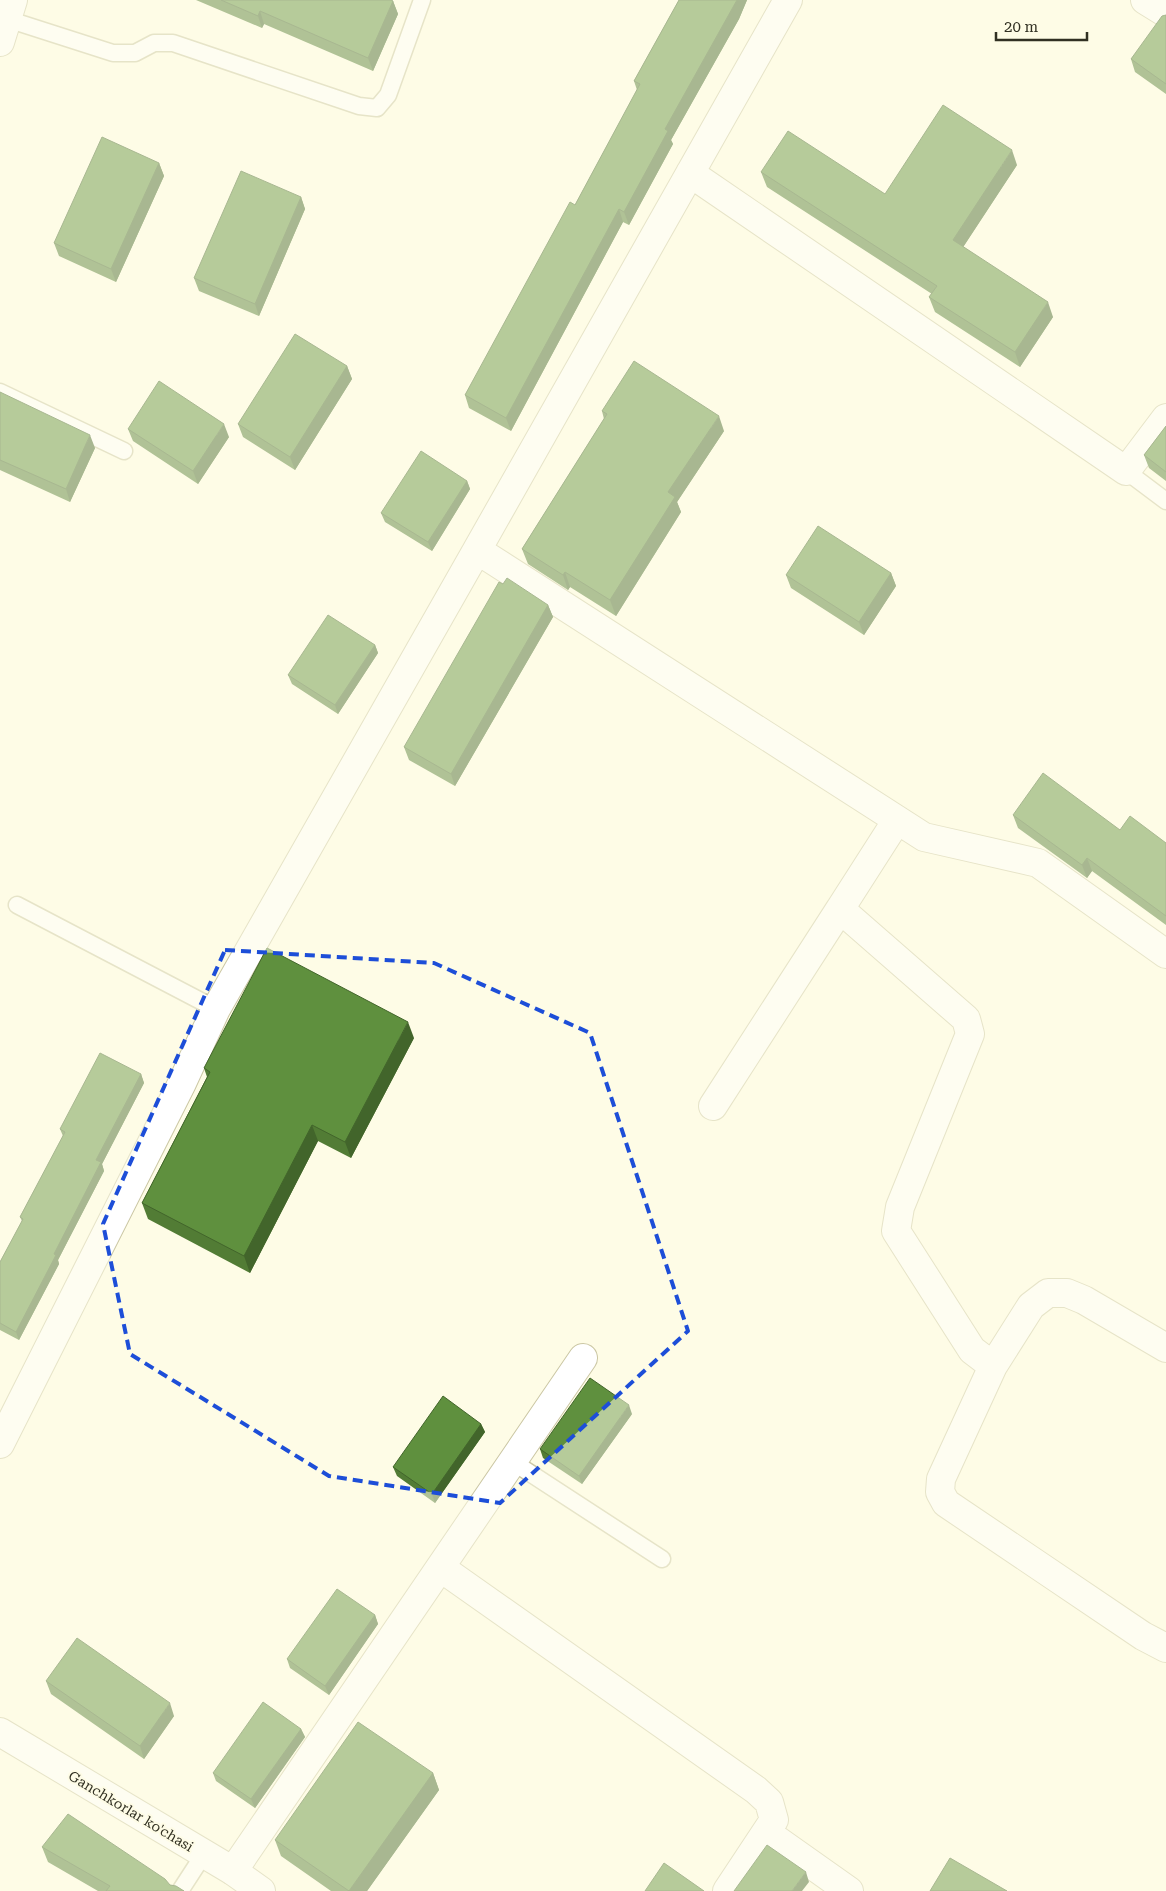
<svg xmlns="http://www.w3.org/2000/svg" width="1166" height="1891" font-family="'Roboto Serif',serif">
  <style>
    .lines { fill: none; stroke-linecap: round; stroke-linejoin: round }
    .lane-casing { stroke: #cbc7a4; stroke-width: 19 }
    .street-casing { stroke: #cbc7a4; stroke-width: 30 }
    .secondary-casing { stroke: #cbc7a4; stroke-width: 30 }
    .lane { stroke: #fff; stroke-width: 16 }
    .street { stroke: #fff; stroke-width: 28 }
    .secondary { stroke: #fff; stroke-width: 28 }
    .wall { fill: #527c35 }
    .shaded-wall { fill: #42652b }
    .building { fill: #5f903e; stroke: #42652b }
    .marked { fill: none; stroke: #1d4ed8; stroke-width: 4; stroke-dasharray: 10 6; stroke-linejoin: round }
    .labels { text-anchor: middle; stroke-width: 4; stroke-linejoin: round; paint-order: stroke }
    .street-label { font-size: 14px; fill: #313022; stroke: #fefce6 }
  </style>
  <rect width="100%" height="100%" fill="#fefce6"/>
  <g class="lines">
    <g class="lane-casing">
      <path id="lane" d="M7,19L113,53H135L154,43H173L359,106L377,108L388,95L422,0
        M0,392L124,451
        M1126,471L1166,501
        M17,905L216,1009
        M513,1462L662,1559
        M180,1891L204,1854"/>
    </g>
    <g class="street-casing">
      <path id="street" d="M1145,0L1166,13
        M0,42L13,0
        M690,173L1126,471L1166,418
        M477,550L788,0
        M897,820L840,909L966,1019L970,1034L900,1207L896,1231L972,1350L993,1366L941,1479L940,1492L946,1503L1143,1636L1166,1648
        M713,1106L840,909
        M993,1366L1031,1306L1048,1293H1067L1084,1300L1166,1348
        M0,1444L182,1083L216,1009L477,550L924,837L1038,863L1166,954
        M441,1568L756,1790L769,1802L774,1820L727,1891
        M767,1833L849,1891
        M233,1871L583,1358"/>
    </g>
    <g class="secondary-casing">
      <path id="secondary" d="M0,1732L233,1871L261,1891"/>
    </g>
    <use href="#lane" class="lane"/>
    <use href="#street" class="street"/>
    <use href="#secondary" class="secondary"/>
  </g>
  <path class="wall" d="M196,0H391L393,1L398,14L373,71L264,24L262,28Z
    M679,0H747L739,19L671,140L673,144L629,225L623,222L511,431L469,408L465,395L575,205L637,90L634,81Z
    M1166,15V94L1135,72L1131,59Z
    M159,163L164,176L116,282L59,256L54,243Z
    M1017,165L963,247L1053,317L1020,367L935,312L929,297L932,294L767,187L761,172L885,194Z
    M301,197L305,209L259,316L199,291L194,278Z
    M347,366L352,379L295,470L243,437L238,424Z
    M0,392L95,448L70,502L0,470Z
    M602,411L724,431L677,502L681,512L616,616L570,587L568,590L528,564L522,549L604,419Z
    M1166,426V481L1149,468L1144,455Z
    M128,429L229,437L198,484L133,441Z
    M467,481L470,489L432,551L385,522L381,513Z
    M891,573L896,586L864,635L791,588L786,575Z
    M548,605L553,617L455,786L409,760L404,747Z
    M375,645L378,653L338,714L292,684L288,675Z
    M1013,815L1120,830L1166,843V925L1092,871L1087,878L1018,828Z
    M414,1038L351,1158L318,1141L250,1273L148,1219L142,1203L207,1077L204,1068Z
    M141,1074L144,1083L102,1164L104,1171L58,1260L59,1264L19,1340L0,1330V1262L22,1221L20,1217L63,1136L60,1129Z
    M632,1414L582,1484L543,1458L540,1449Z
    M481,1424L485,1432L435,1503L397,1476L393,1467Z
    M375,1615L378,1624L329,1695L290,1668L287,1659Z
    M46,1681L174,1716L144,1759L51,1694Z
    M301,1729L305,1737L255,1808L216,1781L213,1773Z
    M433,1773L439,1790L367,1891H331L281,1856L275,1840Z
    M42,1847L170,1885L184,1891H98L48,1862Z"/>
  <path class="shaded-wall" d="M737,0H747L739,19L671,140L673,144L629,225L624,212L665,129Z
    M393,1L398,14L373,71L368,58Z
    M260,11L264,24L262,28L258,16Z
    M1012,150L1017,165L958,255L953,240Z
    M159,163L164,176L116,282L111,269Z
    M301,197L305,209L259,316L255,304Z
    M619,209L623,222L511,431L506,418Z
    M1048,302L1053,317L1020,367L1015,352Z
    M347,366L352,379L295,470L290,457Z
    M719,416L724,431L677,502L681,512L616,616L610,600L668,492Z
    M224,424L229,437L198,484L193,471Z
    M90,435L95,448L70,502L66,489Z
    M467,481L470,489L432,551L428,542Z
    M565,572L570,587L568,590L563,575Z
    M891,573L896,586L864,635L859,622Z
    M548,605L553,617L455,786L451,774Z
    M375,645L378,653L338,714L335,705Z
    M1087,858L1092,871L1087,878L1082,865Z
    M408,1022L414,1038L351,1158L345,1142Z
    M141,1074L144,1083L102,1164L104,1171L58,1260L59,1264L19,1340L16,1332L54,1254L96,1160Z
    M312,1125L318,1141L250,1273L244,1256Z
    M629,1405L632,1414L582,1484L579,1476Z
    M481,1424L485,1432L435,1503L432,1494Z
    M375,1615L378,1624L329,1695L325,1686Z
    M170,1703L174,1716L144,1759L140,1746Z
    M301,1729L305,1737L255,1808L251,1799Z
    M433,1773L439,1790L367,1891H349Z
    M806,1872L809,1882L802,1891H792Z"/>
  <path class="building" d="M221,0H391L393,1L368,58L260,11L258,16Z
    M679,0H737L665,129L668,131L624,212L619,209L506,418L465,395L570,202L575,205L640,84L634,81Z
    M1166,15V84L1131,59L1162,16Z
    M943,105L1012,150L953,240L1048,302L1015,352L929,297L937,286L761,172L788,131L885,194Z
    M102,137L159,163L111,269L54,243Z
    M241,171L301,197L255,304L194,278Z
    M295,334L347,366L290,457L238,424Z
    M634,361L719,416L668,492L675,497L610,600L565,572L563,575L522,549L607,414L602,411Z
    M159,381L224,424L193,471L128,429Z
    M0,392L90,435L66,489L0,460Z
    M1166,426V472L1144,455Z
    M421,451L467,481L428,542L381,513Z
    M818,526L891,573L859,622L786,575Z
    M507,578L548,605L451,774L404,747L499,582L503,584Z
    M328,615L375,645L335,705L288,675Z
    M1043,773L1120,830L1130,816L1166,843V916L1087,858L1082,865L1013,815Z
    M267,948L408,1022L345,1142L312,1125L244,1256L142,1203L210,1072L204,1068Z
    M100,1053L141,1074L96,1160L101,1162L54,1254L56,1255L16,1332L0,1323V1262L23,1219L20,1217L65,1132L60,1129Z
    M590,1378L629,1405L579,1476L540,1449Z
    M443,1396L481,1424L432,1494L393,1467Z
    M337,1589L375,1615L325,1686L287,1659Z
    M77,1638L170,1703L140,1746L46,1681Z
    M263,1702L301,1729L251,1799L213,1773Z
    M358,1722L433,1773L349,1891L275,1840Z
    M68,1814L165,1879L170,1885L176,1886L184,1891H106L110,1886L42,1847Z
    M767,1845L806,1872L792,1891H734Z
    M950,1858L1007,1891H930Z
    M664,1863L704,1891H645Z"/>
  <path d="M0 0H1166V1891H0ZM225,950L434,963L590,1033L688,1331L500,1503L329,1476L130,1354L103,1224Z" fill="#fefce6" fill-opacity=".55" fill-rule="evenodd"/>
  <path class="marked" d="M225,950L434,963L590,1033L688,1331L500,1503L329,1476L130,1354L103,1224Z"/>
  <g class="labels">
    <g class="street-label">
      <text transform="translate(131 1811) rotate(31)" y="5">Ganchkorlar ko'chasi</text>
    </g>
  </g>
  <path d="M996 32v8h91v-8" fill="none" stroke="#313022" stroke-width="2.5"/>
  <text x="1004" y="32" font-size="15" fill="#313022" stroke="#fefce6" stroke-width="4" paint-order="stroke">20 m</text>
</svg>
